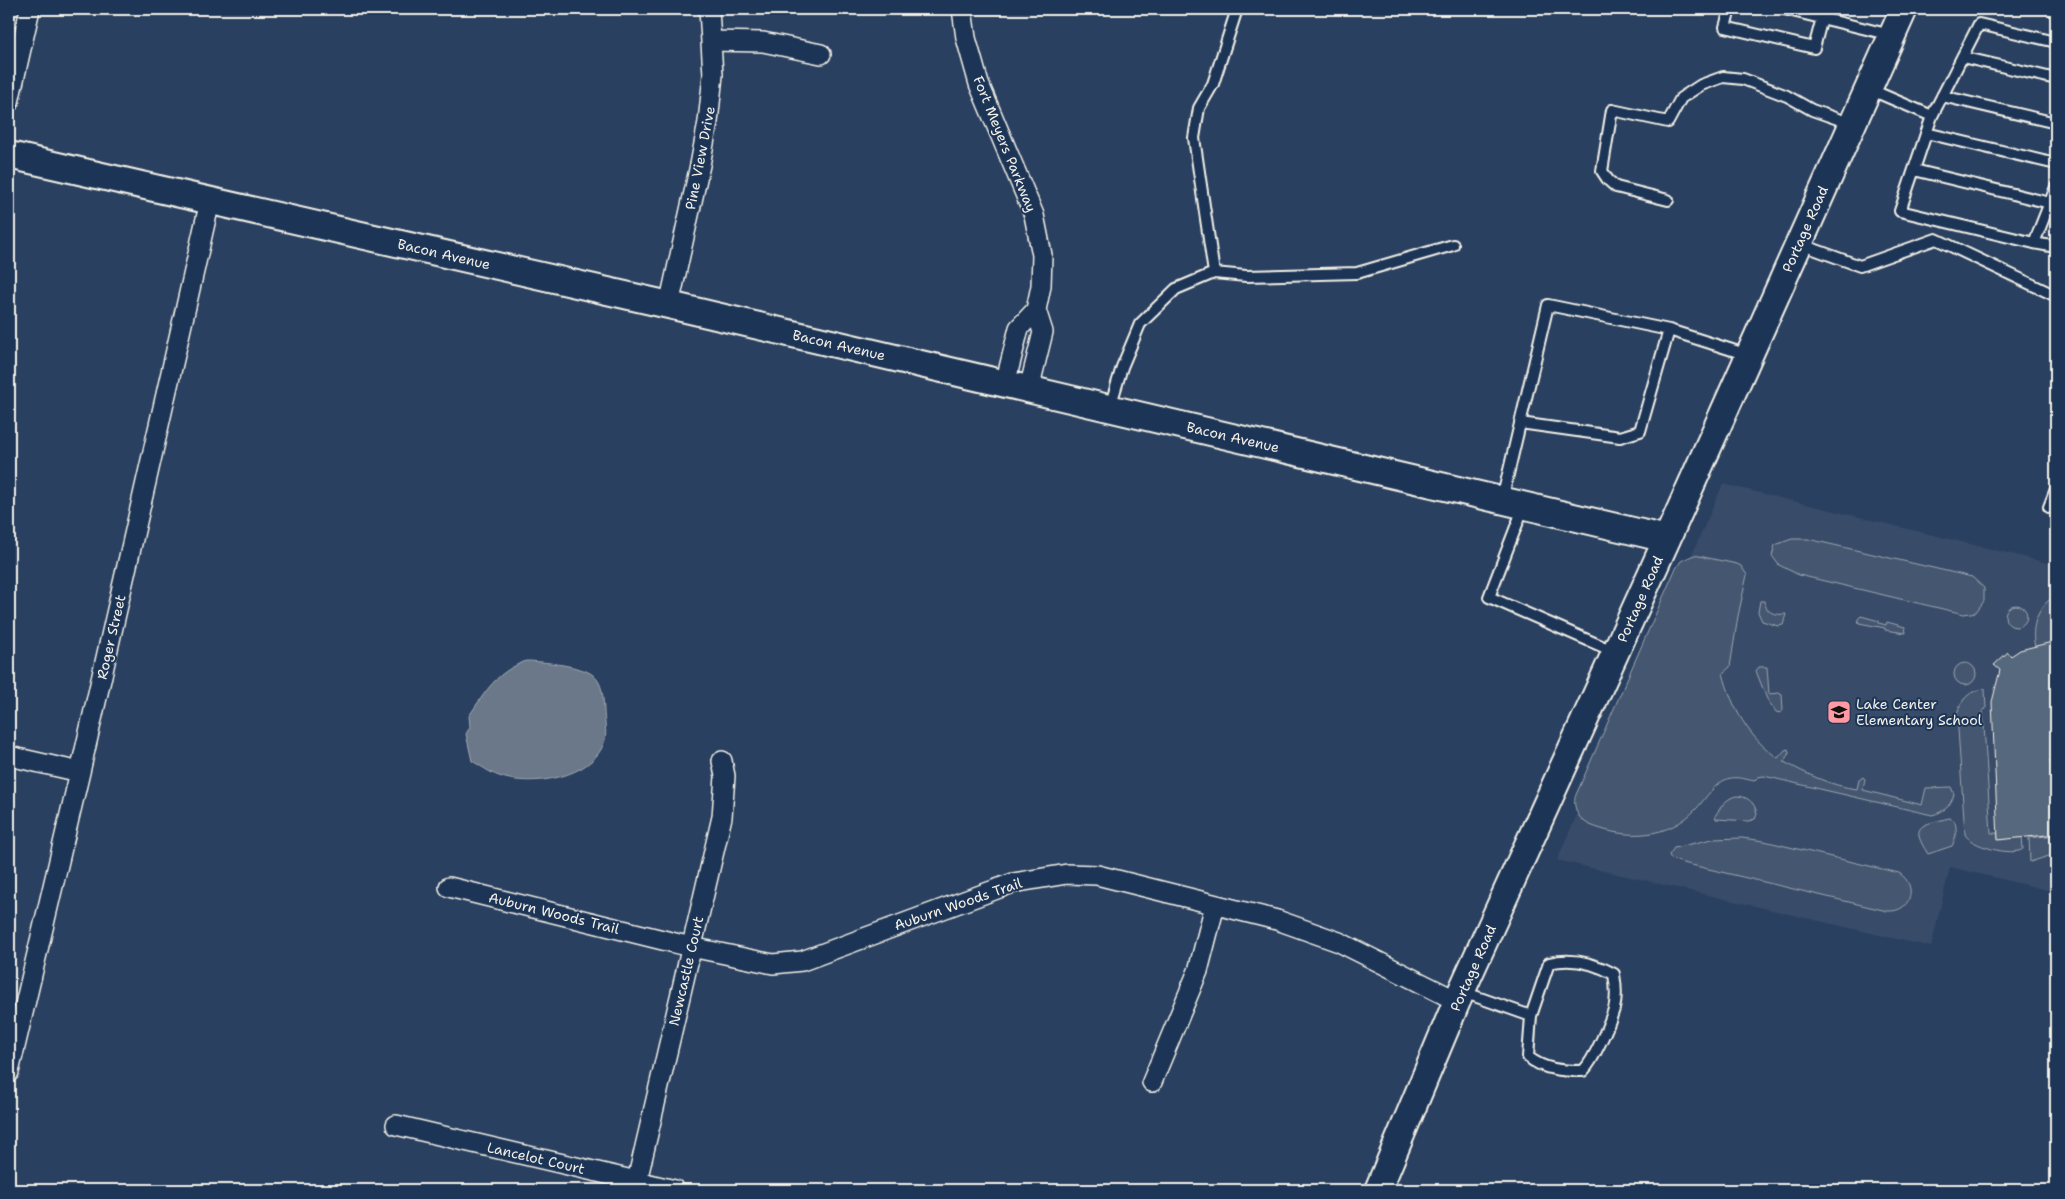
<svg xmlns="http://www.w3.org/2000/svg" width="2065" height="1199" font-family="'Shantell Sans',sans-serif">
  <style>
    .built { fill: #374c69 }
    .green { fill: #445771; stroke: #9ca4ac }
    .water { fill: #6a788a; stroke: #a1a8b0 }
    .building { fill: #56677d; stroke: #f4f1e8 }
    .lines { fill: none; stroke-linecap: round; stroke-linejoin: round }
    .lane-casing { stroke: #f4f1e8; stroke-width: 14 }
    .street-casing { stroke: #f4f1e8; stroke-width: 22 }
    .secondary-casing { stroke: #f4f1e8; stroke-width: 30 }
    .lane { stroke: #1d3557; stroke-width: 10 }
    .street { stroke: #1d3557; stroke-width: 19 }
    .secondary { stroke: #1d3557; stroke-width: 26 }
    .labels { text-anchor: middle; stroke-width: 4; stroke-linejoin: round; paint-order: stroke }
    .street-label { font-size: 14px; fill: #f4f1e8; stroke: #1d3557 }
    .poi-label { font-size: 14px; fill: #f4f1e8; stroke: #1d3557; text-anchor: start }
  </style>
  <rect width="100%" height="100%" fill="#2a4060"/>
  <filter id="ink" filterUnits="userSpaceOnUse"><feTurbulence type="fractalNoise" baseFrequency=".02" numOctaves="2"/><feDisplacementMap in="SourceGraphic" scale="10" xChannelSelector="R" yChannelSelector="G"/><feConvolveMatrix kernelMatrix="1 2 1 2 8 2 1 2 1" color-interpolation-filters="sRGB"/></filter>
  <g filter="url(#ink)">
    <path class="built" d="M1723,484L2056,565V892L1950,867L1931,947L1557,860Z"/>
    <path class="green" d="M1792,539H1808L1972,577L1984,588V601L1976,612L1964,614L1799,575L1779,565L1772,556L1775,545Z
      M1694,555L1737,564L1741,566L1747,575L1738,616L1730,667L1723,673C1732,708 1748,737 1778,758L1785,750L1788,749L1789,753L1784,762C1807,774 1831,786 1857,789L1859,780L1863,777L1865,779L1863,790L1922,805L1926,788L1951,787L1954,794C1951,806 1944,812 1932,815L1764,776L1758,777L1754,781C1745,779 1736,776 1727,779C1714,784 1706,798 1697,808C1669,839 1627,840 1590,825C1579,820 1573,809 1575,797L1675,570L1681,561Z
      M2056,595V645L2035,647C2030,626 2038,606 2056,595Z
      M1760,601H1764C1767,614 1775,615 1786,614L1783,625L1778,626L1762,621L1758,612Z
      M2005 616a11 11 0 1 1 22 0a11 11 0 1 1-22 0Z
      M1861,616L1879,621V623L1886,625L1887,622L1905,627L1906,633L1885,630V628L1859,623L1858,619Z
      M1954 674a11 11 0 1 1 22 0a11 11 0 1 1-22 0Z
      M1759,667H1767L1769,694L1779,693L1782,695L1783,710L1781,713L1776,712L1767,699L1756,671Z
      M1985,689L1986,709L1983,710L1991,833H1997L1998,839L2022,837L2023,849C2013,857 1969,846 1965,834L1957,714C1961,699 1970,690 1985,689Z
      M1736,796C1747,796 1755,802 1757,814L1755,819L1749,821L1716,819L1715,816C1721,807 1725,799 1736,796Z
      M1949,818L1954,820C1958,828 1956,838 1952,846L1928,854C1908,824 1923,825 1949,818Z
      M2056,835V852L2049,856L2030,862L2029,838Z
      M1742,838L1764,841L1899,873C1919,886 1911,913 1887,911L1683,863L1671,859L1669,855L1674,848L1712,839Z"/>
    <path class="water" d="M526,661C540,661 583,666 593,675C603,683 603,697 604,710C604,719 607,732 605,740C595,778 530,788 499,776C490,773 481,766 472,761L466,734L470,727L469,716C486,691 496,672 526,661Z"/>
    <path class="building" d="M2056,641V761L2050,760L2056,834L1998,840L1992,702L2000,670L1994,665L2008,652L2011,656L2020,650Z"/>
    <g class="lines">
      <g class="lane-casing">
        <path id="lane" d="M1730,9L1725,27L1814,48L1822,18
          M1784,9L1891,35
          M1962,57L2056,79
          M1869,89L1932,116
          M1942,96L2056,123
          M1926,133L2056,164
          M1914,170L2050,203
          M2056,187L2034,243L2056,247
          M1668,200L1616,187L1608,180L1602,171L1612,110L1668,122L1681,98L1701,85L1723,77L1743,79L1787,96L1812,110L1852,124
          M2034,243L1900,211L1932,116L1979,24L2056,42
          M1800,244L1860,266L1936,239L2056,296
          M1214,273L1194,138L1199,108L1213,84L1237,9
          M1110,407L1122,367L1140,324L1176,289L1214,273L1246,276L1357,273L1453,245
          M1520,423L1620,437L1640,431L1669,330
          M2056,489L2049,507L2056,509
          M1502,500L1548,305L1669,330L1748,355
          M1524,506L1489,597L1615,652
          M1463,992L1531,1016L1528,1057C1544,1070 1562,1071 1583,1071C1594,1060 1609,1025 1614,1009C1617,998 1616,986 1614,974C1594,963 1573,957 1549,963L1531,1016"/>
      </g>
      <g class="street-casing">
        <path id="street" d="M962,9L966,38L979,84L1034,215L1042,255L1041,286L1036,310L1019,328L1005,384
          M711,41L763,42L821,54
          M9,102L30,9
          M669,305L700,165L708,122L713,75L709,9
          M1029,389L1043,332L1036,310
          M9,756L80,772
          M449,887L691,947L773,964L802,961L1013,883L1067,874L1097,875L1277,920L1339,942L1457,1001
          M9,1072L80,772L210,201
          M1152,1082L1198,971L1215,905
          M396,1125L675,1190
          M637,1181L722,817L725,776L722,761"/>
      </g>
      <g class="secondary-casing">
        <path id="secondary" d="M9,155L669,305L1667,539
          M1378,1190L1457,1001L1667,539L1904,9"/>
      </g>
      <use href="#lane" class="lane"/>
      <use href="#street" class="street"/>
      <use href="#secondary" class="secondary"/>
    </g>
  </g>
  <defs>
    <g id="school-square" transform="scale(1.25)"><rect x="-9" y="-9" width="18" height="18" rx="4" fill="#ff9aa2" stroke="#1d3557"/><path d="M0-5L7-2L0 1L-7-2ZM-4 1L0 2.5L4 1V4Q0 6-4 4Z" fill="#111"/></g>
  </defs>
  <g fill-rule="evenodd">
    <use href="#school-square" x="1839" y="712"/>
  </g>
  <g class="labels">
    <g class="street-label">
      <text transform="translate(1005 144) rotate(68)" y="5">Fort Meyers Parkway</text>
      <text transform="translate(700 158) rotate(-79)" y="5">Pine View Drive</text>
      <text transform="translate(1805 229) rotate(-66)" y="5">Portage Road</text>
      <text transform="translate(444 254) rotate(13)" y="5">Bacon Avenue</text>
      <text transform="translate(839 345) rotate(13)" y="5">Bacon Avenue</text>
      <text transform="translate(1233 437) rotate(13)" y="5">Bacon Avenue</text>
      <text transform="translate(1640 599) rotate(-66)" y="5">Portage Road</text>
      <text transform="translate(111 637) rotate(-77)" y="5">Roger Street</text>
      <text transform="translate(958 904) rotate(-19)" y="5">Auburn Woods Trail</text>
      <text transform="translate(554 913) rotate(14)" y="5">Auburn Woods Trail</text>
      <text transform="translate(1473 968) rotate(-66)" y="5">Portage Road</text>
      <text transform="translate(686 971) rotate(-77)" y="5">Newcastle Court</text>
      <text transform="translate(536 1158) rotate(13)" y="5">Lancelot Court</text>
    </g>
    <g class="poi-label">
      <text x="1856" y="709">Lake Center<tspan x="1856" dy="16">Elementary School</tspan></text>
    </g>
  </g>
  <rect width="2065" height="1199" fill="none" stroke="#1d3557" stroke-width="30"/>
  <rect x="15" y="15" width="2035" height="1169" fill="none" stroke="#f4f1e8" stroke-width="2" filter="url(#ink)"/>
</svg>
